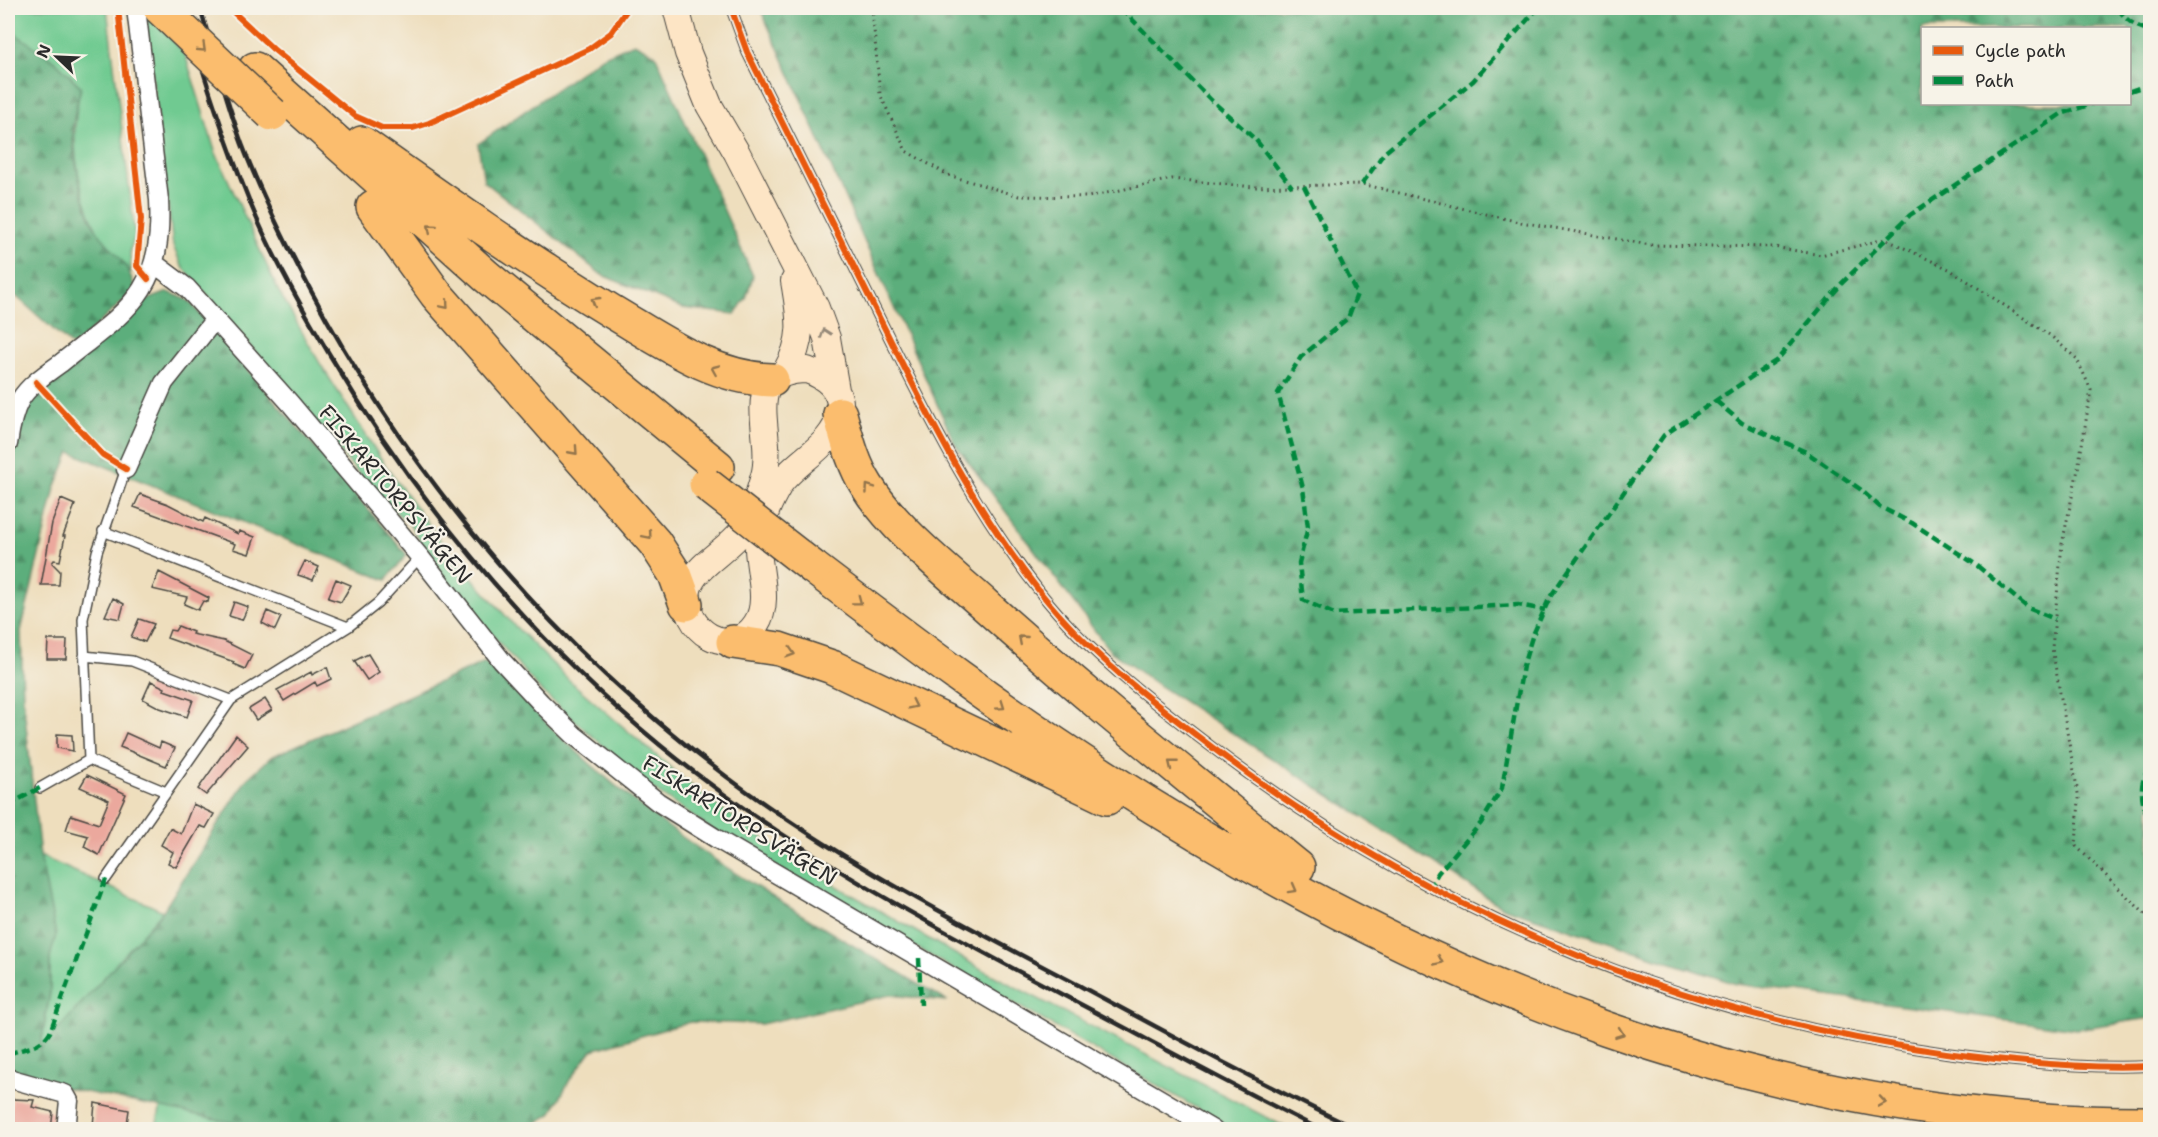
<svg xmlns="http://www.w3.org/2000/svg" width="2158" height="1137" font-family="'Shantell Sans',sans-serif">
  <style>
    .grass { fill: #6fca91; stroke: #4d7a5e; stroke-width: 1.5 }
    .forest { fill: url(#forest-firs); stroke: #436c53; stroke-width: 1.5; fill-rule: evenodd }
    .building { fill: #eba89d }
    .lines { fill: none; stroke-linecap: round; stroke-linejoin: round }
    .lane-casing { stroke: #484641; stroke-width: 12 }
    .street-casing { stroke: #484641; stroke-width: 21 }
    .secondary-casing { stroke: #484641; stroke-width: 28 }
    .highway-casing { stroke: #484641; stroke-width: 36 }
    .path { stroke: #484641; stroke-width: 3; stroke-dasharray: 1.5 4.5; stroke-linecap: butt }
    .lane { stroke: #fff; stroke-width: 9 }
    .street { stroke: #fff; stroke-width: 18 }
    .secondary { stroke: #fde5c5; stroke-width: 26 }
    .highway { stroke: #fbbd6e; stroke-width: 33 }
    .rail { stroke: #2b2b2b; stroke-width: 4.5 }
    .highway-bridge-casing { stroke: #484641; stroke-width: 36; stroke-linecap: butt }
    .highway-bridge { stroke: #fbbd6e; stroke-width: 33 }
    .quiet { stroke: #00873e; stroke-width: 4.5; stroke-dasharray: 9 4.5; stroke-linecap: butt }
    .cycleway-casing { stroke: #f7f3e8; stroke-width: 10 }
    .cycleway { stroke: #e8590c; stroke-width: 6 }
    .oneway { stroke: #93744c }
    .oneway2 { stroke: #948878 }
    .labels { text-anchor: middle; stroke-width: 4.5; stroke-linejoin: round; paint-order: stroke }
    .street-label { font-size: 22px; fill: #2b2b2b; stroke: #f7f3e8 }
  </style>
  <defs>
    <pattern id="forest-firs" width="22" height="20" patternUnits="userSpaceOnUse" patternTransform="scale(1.5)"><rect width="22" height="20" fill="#5bae7b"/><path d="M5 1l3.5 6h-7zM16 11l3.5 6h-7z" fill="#4b8e65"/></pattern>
  </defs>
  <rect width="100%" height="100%" fill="#f7f3e8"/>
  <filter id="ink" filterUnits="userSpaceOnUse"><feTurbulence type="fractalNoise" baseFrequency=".0167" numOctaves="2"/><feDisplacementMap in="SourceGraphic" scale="12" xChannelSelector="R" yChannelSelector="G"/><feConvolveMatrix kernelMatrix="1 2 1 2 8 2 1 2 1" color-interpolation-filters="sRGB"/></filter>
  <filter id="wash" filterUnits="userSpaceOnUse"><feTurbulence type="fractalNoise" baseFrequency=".008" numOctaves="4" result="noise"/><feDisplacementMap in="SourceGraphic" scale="24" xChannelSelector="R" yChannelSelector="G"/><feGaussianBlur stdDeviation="1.35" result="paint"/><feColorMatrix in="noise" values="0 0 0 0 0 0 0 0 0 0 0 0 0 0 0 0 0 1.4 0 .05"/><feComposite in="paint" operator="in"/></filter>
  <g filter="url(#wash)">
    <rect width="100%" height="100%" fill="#eedebd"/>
    <path class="grass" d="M8,8H107L135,236L130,250L131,272C120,258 103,244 96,228C75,185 69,133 81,87L55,61L8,29Z
      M144,8L185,54L215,151L278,290L321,365L387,468L446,548L512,623L570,681L701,794L768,842L842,889L983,970L1289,1129H1233L720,835L650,787L540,690L446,581L410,525L375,493L182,266L173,246Z
      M40,856L163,911L40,1051L50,992V957L55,935Z
      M161,1106L265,1128L155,1130Z"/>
    <path class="forest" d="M760,8H2150V1018L2076,1029L1736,984L1502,907L1161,687L1110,651L955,444ZM1922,28H2130V104H1922Z
      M8,29L55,61L81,87C77,103 73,117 73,133C73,158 84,212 98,232C114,254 129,262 135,290L73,347L8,289Z
      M634,43L655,54L753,276L746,298L735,314L682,308L602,275L484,181L478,144L602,57Z
      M168,292L188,300L407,555L386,580L70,452L55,488L21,631L23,697L40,856L56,935L50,957V992L40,1050L163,911L246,780L271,757L485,662C539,716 592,770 654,816C746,886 849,942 947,1001L890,995L761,1024L690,1022L592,1050L571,1078L551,1114L527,1129H264L8,1076V435L19,397L43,387L63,374L147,300Z"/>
    <g id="blocks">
      <path class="building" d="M140,494L168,504L203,522L205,518L238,534L239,531L255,537L249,554L233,549L235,544L134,507Z
        M61,499L75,505L63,536H65L60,561L54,560L52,563L60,571L59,585H41L52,523Z
        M305,561L319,567L313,580L298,575Z
        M159,572L209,598L208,602L203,601L198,610L184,604L187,597L152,589Z
        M336,579L351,585L341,602L328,598Z
        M113,598L124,604L120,619L105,616Z
        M234,602L248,607L242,620L229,616Z
        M267,611L281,617L275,630L262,623Z
        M139,619L154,624L145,642L131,637Z
        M178,626L193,632L192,634L224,641L252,655L245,669L233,664L234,662L167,638L170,630L175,631Z
        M48,640H67L66,659H47Z
        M368,654L379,672L367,680L354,661Z
        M327,667L331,679L317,686L315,682L284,701L277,690L311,672L312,675Z
        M151,681L165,688L164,690L193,700L187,717L160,708L143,699Z
        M265,699L272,710L256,720L249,709Z
        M126,733L159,748L161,742L175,748L166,766L120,747Z
        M57,734L72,735L73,751L57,748Z
        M236,735L248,746L206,795L198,789Z
        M87,775L126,794L99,855L84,847L88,836L66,830L71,815L99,824L109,800L80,787Z
        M193,804L214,814L206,828L200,826L176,867L168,863L173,852L161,845L170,828L181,834Z
        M12,1099L34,1100L32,1107L53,1112L51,1130H8Z
        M95,1103L129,1110L126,1130H103L93,1126Z"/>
    </g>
  </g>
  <g filter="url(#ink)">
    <use href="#blocks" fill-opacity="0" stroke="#484641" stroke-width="1.5"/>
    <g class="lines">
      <g class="lane-casing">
        <path id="lane" d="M731,8L747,52C791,141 835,230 880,319C927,414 974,509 1040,592C1089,654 1151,701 1213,748C1431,913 1675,1015 1946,1053C2013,1062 2083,1069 2150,1066
          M103,531L348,627
          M84,656L132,661L231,700
          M89,760L166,792
          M40,788L89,760L83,619L97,552L126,469
          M106,879L231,700L348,627L378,603L420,557"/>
      </g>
      <g class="street-casing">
        <path id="street" d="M155,264L187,288L290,403L420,557L502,661L541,703L574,735L658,802L717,839L1213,1130
          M8,444C10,429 13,413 20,400C29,385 47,373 61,363C127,310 164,293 159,200L136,8
          M126,469L164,383L215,319
          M8,1078L65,1094L69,1101L66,1130"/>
      </g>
      <g class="secondary-casing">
        <path id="secondary" d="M676,8L688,53L709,105L737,153L816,308L827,338L836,390
          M807,370C827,377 843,390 840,413C835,445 796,460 779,485C775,492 770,501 767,509C762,522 758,535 758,549C759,573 770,603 756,624C731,662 680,630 688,590C692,568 728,550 742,531C753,514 759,494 764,476C776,433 736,371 807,370Z
          M786,371C805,338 800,317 794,281"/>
      </g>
      <g class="highway-casing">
        <path id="highway" d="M255,69L486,276L718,467
          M362,143C444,201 526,259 611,311C662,341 712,378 772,380
          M373,207L436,294L655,543L675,574L686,604
          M840,414C847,439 853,464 867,486C893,528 948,572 985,605C1086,696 1193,781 1298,867
          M814,568C910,641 1007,714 1109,779C1426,983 1769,1125 2150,1123
          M733,642L779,649L832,667L1107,798"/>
      </g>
      <path class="path" d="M872,8L880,94L906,151L948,175L1019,196L1088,197L1172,179L1254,187L1362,184L1515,221L1650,245L1774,247L1821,255L1885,239L1949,269L2051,336L2077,359L2091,390L2078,469L2062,544L2052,648L2079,799L2076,846L2150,919"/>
      <use href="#lane" class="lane"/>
      <use href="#street" class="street"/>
      <use href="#secondary" class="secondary"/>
      <use href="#highway" class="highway"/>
      <path class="rail" d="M184,8C203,74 225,141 251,205C272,256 300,305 328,352C416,501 527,635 660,745C783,846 923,921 1063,995C1149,1040 1234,1087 1321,1130
        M200,8C214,53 226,100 242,144C261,194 285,242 310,289C412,480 554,647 727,777C838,860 960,923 1082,987C1173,1036 1264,1085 1358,1130"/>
      <g class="highway-bridge-casing">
        <path id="highway-bridge" d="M160,8L272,114
          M706,484L814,568"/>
      </g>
      <use href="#highway-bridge" class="highway-bridge"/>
      <path class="quiet" d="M1121,8L1211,100L1256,140L1292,187
        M2118,8C2125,20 2137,28 2150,30
        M2130,91L2150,84
        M1362,184L1384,153L1473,81L1538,8
        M1304,186L1357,294L1348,318L1301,357L1278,393L1303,488L1308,527L1299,563L1303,600L1334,614L1518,605L1545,610
        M1716,401L1742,423L1806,452L1860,489L1880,507L1912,523L1975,564L2028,608L2055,619
        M2150,768C2136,784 2143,806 2150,824
        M8,805L40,788
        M1429,889L1438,873L1481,823L1502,788L1523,666L1532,637L1550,597L1664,435L1777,360L1842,283L1910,215L2061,114L2092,104
        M919,958L921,1005
        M8,1054C26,1047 39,1049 50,1032L106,879"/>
      <g class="cycleway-casing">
        <path id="cycleway" d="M118,8L141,219L137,266L148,279
          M229,8L273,49L355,116L382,128H413L429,123L589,49L611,33L628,8
          M731,8L747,52C791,141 835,230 880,319C927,414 974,509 1040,592C1089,654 1151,701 1213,748C1431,913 1675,1015 1946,1053C2013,1062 2083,1069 2150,1066
          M36,382L103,455L126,469"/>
      </g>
      <use href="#cycleway" class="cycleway"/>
    </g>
    <defs><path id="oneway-chevron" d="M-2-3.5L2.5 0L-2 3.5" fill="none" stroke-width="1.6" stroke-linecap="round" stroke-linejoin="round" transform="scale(1.5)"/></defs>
    <g class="oneway">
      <use href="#oneway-chevron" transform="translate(202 48) rotate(44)"/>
      <use href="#oneway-chevron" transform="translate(431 228) rotate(-139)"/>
      <use href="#oneway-chevron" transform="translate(595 301) rotate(-149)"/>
      <use href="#oneway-chevron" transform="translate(445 305) rotate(49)"/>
      <use href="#oneway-chevron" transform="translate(715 369) rotate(-157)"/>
      <use href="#oneway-chevron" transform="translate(574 451) rotate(48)"/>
      <use href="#oneway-chevron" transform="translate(869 488) rotate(-125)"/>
      <use href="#oneway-chevron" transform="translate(648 535) rotate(49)"/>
      <use href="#oneway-chevron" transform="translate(858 601) rotate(37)"/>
      <use href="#oneway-chevron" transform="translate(1022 639) rotate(-139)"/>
      <use href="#oneway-chevron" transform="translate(791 653) rotate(17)"/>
      <use href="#oneway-chevron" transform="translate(913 705) rotate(26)"/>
      <use href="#oneway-chevron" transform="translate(1001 706) rotate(35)"/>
      <use href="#oneway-chevron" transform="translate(1172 764) rotate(-141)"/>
      <use href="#oneway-chevron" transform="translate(1293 889) rotate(29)"/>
      <use href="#oneway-chevron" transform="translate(1439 961) rotate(25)"/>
      <use href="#oneway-chevron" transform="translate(1620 1033) rotate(20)"/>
      <use href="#oneway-chevron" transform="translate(1882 1102) rotate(9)"/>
    </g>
    <use class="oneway2" href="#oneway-chevron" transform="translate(825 333) rotate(-109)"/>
  </g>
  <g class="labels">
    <g class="street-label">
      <text transform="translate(396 494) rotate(50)" y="8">FISKARTORPSVÄGEN</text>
      <text transform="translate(740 820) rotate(32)" y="8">FISKARTORPSVÄGEN</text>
    </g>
  </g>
  <rect width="2158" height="1137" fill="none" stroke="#f7f3e8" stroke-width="30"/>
  <rect x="1921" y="27" width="210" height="78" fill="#f7f3e8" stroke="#a5a39c" stroke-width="1.5"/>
  <rect x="1933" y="46" width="30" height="9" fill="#e8590c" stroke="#a5a39c" stroke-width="1.5"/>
  <text x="1975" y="57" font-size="18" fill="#2b2b2b">Cycle path</text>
  <rect x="1933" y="76" width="30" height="9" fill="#00873e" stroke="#a5a39c" stroke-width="1.5"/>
  <text x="1975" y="87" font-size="18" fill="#2b2b2b">Path</text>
  <g transform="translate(57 57) rotate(293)" stroke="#f7f3e8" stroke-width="4.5" paint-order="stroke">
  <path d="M0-4.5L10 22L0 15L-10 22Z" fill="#2b2b2b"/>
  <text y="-9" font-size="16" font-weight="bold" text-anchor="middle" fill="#2b2b2b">N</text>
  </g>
</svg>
